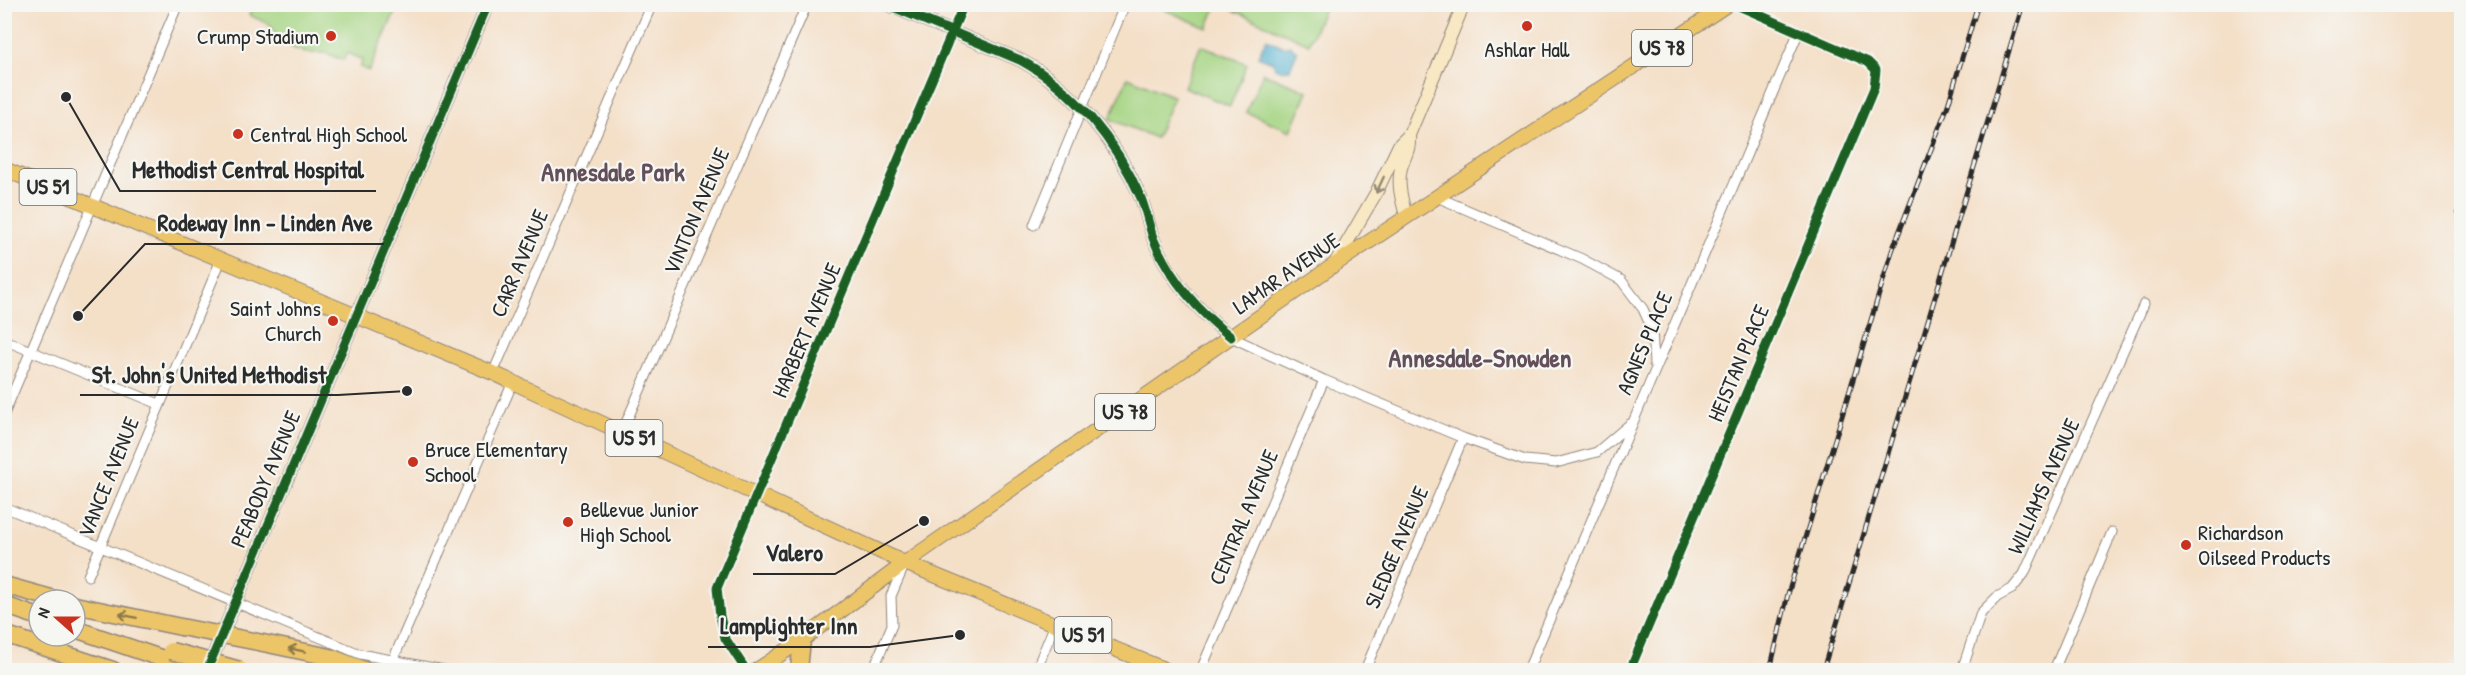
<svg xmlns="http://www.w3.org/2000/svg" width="2466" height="675" font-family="'Patrick Hand',sans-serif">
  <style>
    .green { fill: #a5d482; stroke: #688056; stroke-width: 1.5 }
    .water { fill: #52b0d0; stroke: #3e6e7e; stroke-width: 1.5 }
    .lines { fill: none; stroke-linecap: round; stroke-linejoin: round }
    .minor-casing { stroke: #908579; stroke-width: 11 }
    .secondary-casing { stroke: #908579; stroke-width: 14 }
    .primary-casing { stroke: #908579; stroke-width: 16 }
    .motorway-casing { stroke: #908579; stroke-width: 19 }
    .minor { stroke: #fff; stroke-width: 9 }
    .secondary { stroke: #f8e8c3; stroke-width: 12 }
    .primary { stroke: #edc569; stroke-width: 14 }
    .motorway { stroke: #edc569; stroke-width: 16 }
    .rail-casing { stroke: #2b2b2b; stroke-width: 5 }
    .rail { stroke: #f6f6f2; stroke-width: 3; stroke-dasharray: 9; stroke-linecap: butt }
    .motorway-bridge-casing { stroke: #908579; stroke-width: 19; stroke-linecap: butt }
    .motorway-bridge { stroke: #edc569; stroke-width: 16 }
    .cycleway-casing { stroke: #f6f6f2; stroke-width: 13 }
    .cycleway { stroke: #1b5e20; stroke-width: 9 }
    .oneway { stroke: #928a77 }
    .oneway2 { stroke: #8c784a }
    .poi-dot { fill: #c8321e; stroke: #f6f6f2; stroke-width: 2 }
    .labels { text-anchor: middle; stroke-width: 4.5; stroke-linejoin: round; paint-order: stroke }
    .shield { fill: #f6f6f2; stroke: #686867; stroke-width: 1.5 }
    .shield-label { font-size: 21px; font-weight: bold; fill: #2b2b2b }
    .poi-label { font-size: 22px; fill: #2b2b2b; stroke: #f6f6f2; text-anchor: start }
    .street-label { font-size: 22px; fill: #2b2b2b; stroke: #f6f6f2 }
    .quarter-label { font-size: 26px; font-weight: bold; fill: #634f5a; stroke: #f6f6f2 }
    .leader { fill: none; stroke: #2b2b2b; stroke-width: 2 }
    .callout-dot { fill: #2b2b2b; stroke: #f6f6f2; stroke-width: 2 }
    .callout-label { font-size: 24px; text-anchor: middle; font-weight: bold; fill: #2b2b2b; stroke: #f6f6f2; stroke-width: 4.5; stroke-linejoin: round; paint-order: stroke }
  </style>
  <rect width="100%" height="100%" fill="#f6f6f2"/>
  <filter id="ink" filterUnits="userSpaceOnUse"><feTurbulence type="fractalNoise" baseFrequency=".0167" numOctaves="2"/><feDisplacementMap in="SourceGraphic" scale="12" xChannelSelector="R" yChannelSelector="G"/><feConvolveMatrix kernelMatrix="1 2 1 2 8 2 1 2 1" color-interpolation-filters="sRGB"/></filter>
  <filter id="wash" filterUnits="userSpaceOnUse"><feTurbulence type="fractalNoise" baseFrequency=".008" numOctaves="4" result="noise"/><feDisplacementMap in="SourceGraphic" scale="24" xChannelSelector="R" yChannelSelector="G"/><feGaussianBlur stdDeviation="1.35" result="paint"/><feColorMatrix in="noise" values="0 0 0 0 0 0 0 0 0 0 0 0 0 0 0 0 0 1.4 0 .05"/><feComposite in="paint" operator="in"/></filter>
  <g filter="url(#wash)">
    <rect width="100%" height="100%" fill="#f4dfc7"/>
    <path class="green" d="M1220,4L1325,5L1309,44Z
      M254,5V4L398,5L369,71L360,67L363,60L347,53L343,60L326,53H306L293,48L281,40L269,24L249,15Z
      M1162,5V4L1217,5L1207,28L1161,8Z
      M1201,45L1247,64L1230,106L1184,87Z
      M1263,73L1308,91L1291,131L1246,112Z
      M1128,77L1174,97L1156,138L1110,119Z"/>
    <path class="water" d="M1266,39L1285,47L1290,45L1297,52L1290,69L1282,70L1275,68L1273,62L1258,56Z"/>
  </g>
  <g filter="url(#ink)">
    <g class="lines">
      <g class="minor-casing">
        <path id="minor" d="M1437,197L1582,259L1621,280L1643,309L1652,329L1654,364
          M2461,212H2462
          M1034,225L1125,4
          M1231,337L1324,380L1463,438L1525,460L1556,463L1597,452L1630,424
          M4,340L159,404
          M493,373L652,4
          M4,414L178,4
          M622,432L807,4
          M4,507L360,654L444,670
          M88,576L221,260
          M393,660L513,382
          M746,670L725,638L720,616L717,588L964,4
          M873,670L892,625L891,596L904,566
          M1036,670L1055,624
          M1201,670L1324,380
          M1365,670L1463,438
          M1528,670L1799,31
          M1630,670L1874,88L1876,70L1868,62L1734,4
          M1962,670L1981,613L1997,597L2012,589L2024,574L2144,304
          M2054,670L2112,532"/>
      </g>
      <g class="secondary-casing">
        <path id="secondary" d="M886,4L1020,60C1075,90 1116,141 1141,198C1146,211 1149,225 1153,238C1169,278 1198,311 1231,337
          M1406,216C1402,201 1397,184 1401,168C1405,154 1410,152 1409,135L1464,4
          M1335,263L1376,193L1399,145L1409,135
          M207,670L488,4"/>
      </g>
      <g class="primary-casing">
        <path id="primary" d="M4,169L493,373L905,563L1166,670
          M757,670L802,640L905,563L1334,265L1728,4"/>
      </g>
      <g class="motorway-casing">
        <path id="motorway" d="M4,585L58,600
          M4,605L39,617
          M75,605L181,627
          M75,629L196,670
          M4,634L113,670
          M263,643L330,657L364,670
          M799,670L802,640"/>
      </g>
      <use href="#minor" class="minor"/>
      <use href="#secondary" class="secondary"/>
      <use href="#primary" class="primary"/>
      <use href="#motorway" class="motorway"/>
      <g class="rail-casing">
        <path id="rail" d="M1770,670L1788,594L1892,251L1948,105L1978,4
          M1823,670L2023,4"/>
      </g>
      <use href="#rail" class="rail"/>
      <g class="motorway-bridge-casing">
        <path id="motorway-bridge" d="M181,627L263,643
          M171,651L240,670"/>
      </g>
      <use href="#motorway-bridge" class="motorway-bridge"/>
      <g class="cycleway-casing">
        <path id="cycleway" d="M886,4L1020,60C1075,90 1116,141 1141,198C1146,211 1149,225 1153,238C1169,278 1198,311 1231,337
          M207,670L488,4
          M746,670L725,638L720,616L717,588L964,4
          M1630,670L1874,88L1876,70L1868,62L1734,4"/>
      </g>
      <use href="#cycleway" class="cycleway"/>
    </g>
    <defs><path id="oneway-shaft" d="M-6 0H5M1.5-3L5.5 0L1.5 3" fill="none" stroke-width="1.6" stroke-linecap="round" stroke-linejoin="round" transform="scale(1.5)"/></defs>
    <use class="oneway" href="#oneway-shaft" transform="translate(1380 185) rotate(115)"/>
    <g class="oneway2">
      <use href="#oneway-shaft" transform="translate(128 616) rotate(-168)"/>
      <use href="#oneway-shaft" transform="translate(297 650) rotate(-168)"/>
    </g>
  </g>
  <g class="poi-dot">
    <circle cx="1527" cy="26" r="6"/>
    <circle cx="331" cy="36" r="6"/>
    <circle cx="238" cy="134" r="6"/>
    <circle cx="333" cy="321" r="6"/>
    <circle cx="413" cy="462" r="6"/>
    <circle cx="568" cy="522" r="6"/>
    <circle cx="2186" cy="545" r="6"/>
  </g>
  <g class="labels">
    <g class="shield">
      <rect x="1632" y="30" width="60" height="36" rx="4.5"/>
      <rect x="19.5" y="169" width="57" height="36" rx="4.5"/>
      <rect x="1095" y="394" width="60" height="36" rx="4.5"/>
      <rect x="605.5" y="420" width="57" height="36" rx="4.5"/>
      <rect x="1054.5" y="617" width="57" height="36" rx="4.5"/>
    </g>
    <g class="shield-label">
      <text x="1662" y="55">US 78</text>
      <text x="48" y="194">US 51</text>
      <text x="1125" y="419">US 78</text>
      <text x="634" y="445">US 51</text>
      <text x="1083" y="642">US 51</text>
    </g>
    <g class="poi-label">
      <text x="319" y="44" text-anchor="end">Crump Stadium</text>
      <text x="1527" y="57" text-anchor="middle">Ashlar Hall</text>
      <text x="250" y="142">Central High School</text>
      <text x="321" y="316" text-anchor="end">Saint Johns<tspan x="321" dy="25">Church</tspan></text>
      <text x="425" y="457">Bruce Elementary<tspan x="425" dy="25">School</tspan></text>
      <text x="580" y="517">Bellevue Junior<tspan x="580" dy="25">High School</tspan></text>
      <text x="2198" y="540">Richardson<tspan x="2198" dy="25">Oilseed Products</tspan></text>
    </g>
    <g class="street-label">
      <text transform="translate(696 211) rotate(-67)" y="8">VINTON AVENUE</text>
      <text transform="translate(519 263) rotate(-67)" y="8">CARR AVENUE</text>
      <text transform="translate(1286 273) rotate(-35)" y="8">LAMAR AVENUE</text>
      <text transform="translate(806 330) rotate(-67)" y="8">HARBERT AVENUE</text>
      <text transform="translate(1644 343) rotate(-67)" y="8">AGNES PLACE</text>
      <text transform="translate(1738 363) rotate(-67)" y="8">HEISTAN PLACE</text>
      <text transform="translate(108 477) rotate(-68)" y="8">VANCE AVENUE</text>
      <text transform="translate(265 479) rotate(-67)" y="8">PEABODY AVENUE</text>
      <text transform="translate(2043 486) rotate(-66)" y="8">WILLIAMS AVENUE</text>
      <text transform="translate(1243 517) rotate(-67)" y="8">CENTRAL AVENUE</text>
      <text transform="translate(1396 547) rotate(-67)" y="8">SLEDGE AVENUE</text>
    </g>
    <g class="quarter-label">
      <text x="613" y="181">Annesdale Park</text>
      <text x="1480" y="367">Annesdale-Snowden</text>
    </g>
  </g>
  <path class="leader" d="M66 97L120 191H376M78 316L145 244H384M407 391L338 395H80M924 521L835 574H753M960 635L870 647H708"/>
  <g class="callout-dot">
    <circle cx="66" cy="97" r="6"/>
    <circle cx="78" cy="316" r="6"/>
    <circle cx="407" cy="391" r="6"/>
    <circle cx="924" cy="521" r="6"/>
    <circle cx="960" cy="635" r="6"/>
  </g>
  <g class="callout-label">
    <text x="248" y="178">Methodist Central Hospital</text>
    <text x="265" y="231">Rodeway Inn - Linden Ave</text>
    <text x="209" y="383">St. John's United Methodist</text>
    <text x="794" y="561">Valero</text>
    <text x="789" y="634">Lamplighter Inn</text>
  </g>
  <rect width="2466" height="675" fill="none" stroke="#f6f6f2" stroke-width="24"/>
  <g transform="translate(57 618) rotate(291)"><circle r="28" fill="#f6f6f2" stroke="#a5a5a2" stroke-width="1.5"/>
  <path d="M0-4.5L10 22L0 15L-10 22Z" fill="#c8321e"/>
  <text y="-9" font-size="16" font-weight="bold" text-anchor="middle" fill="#2b2b2b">N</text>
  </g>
</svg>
